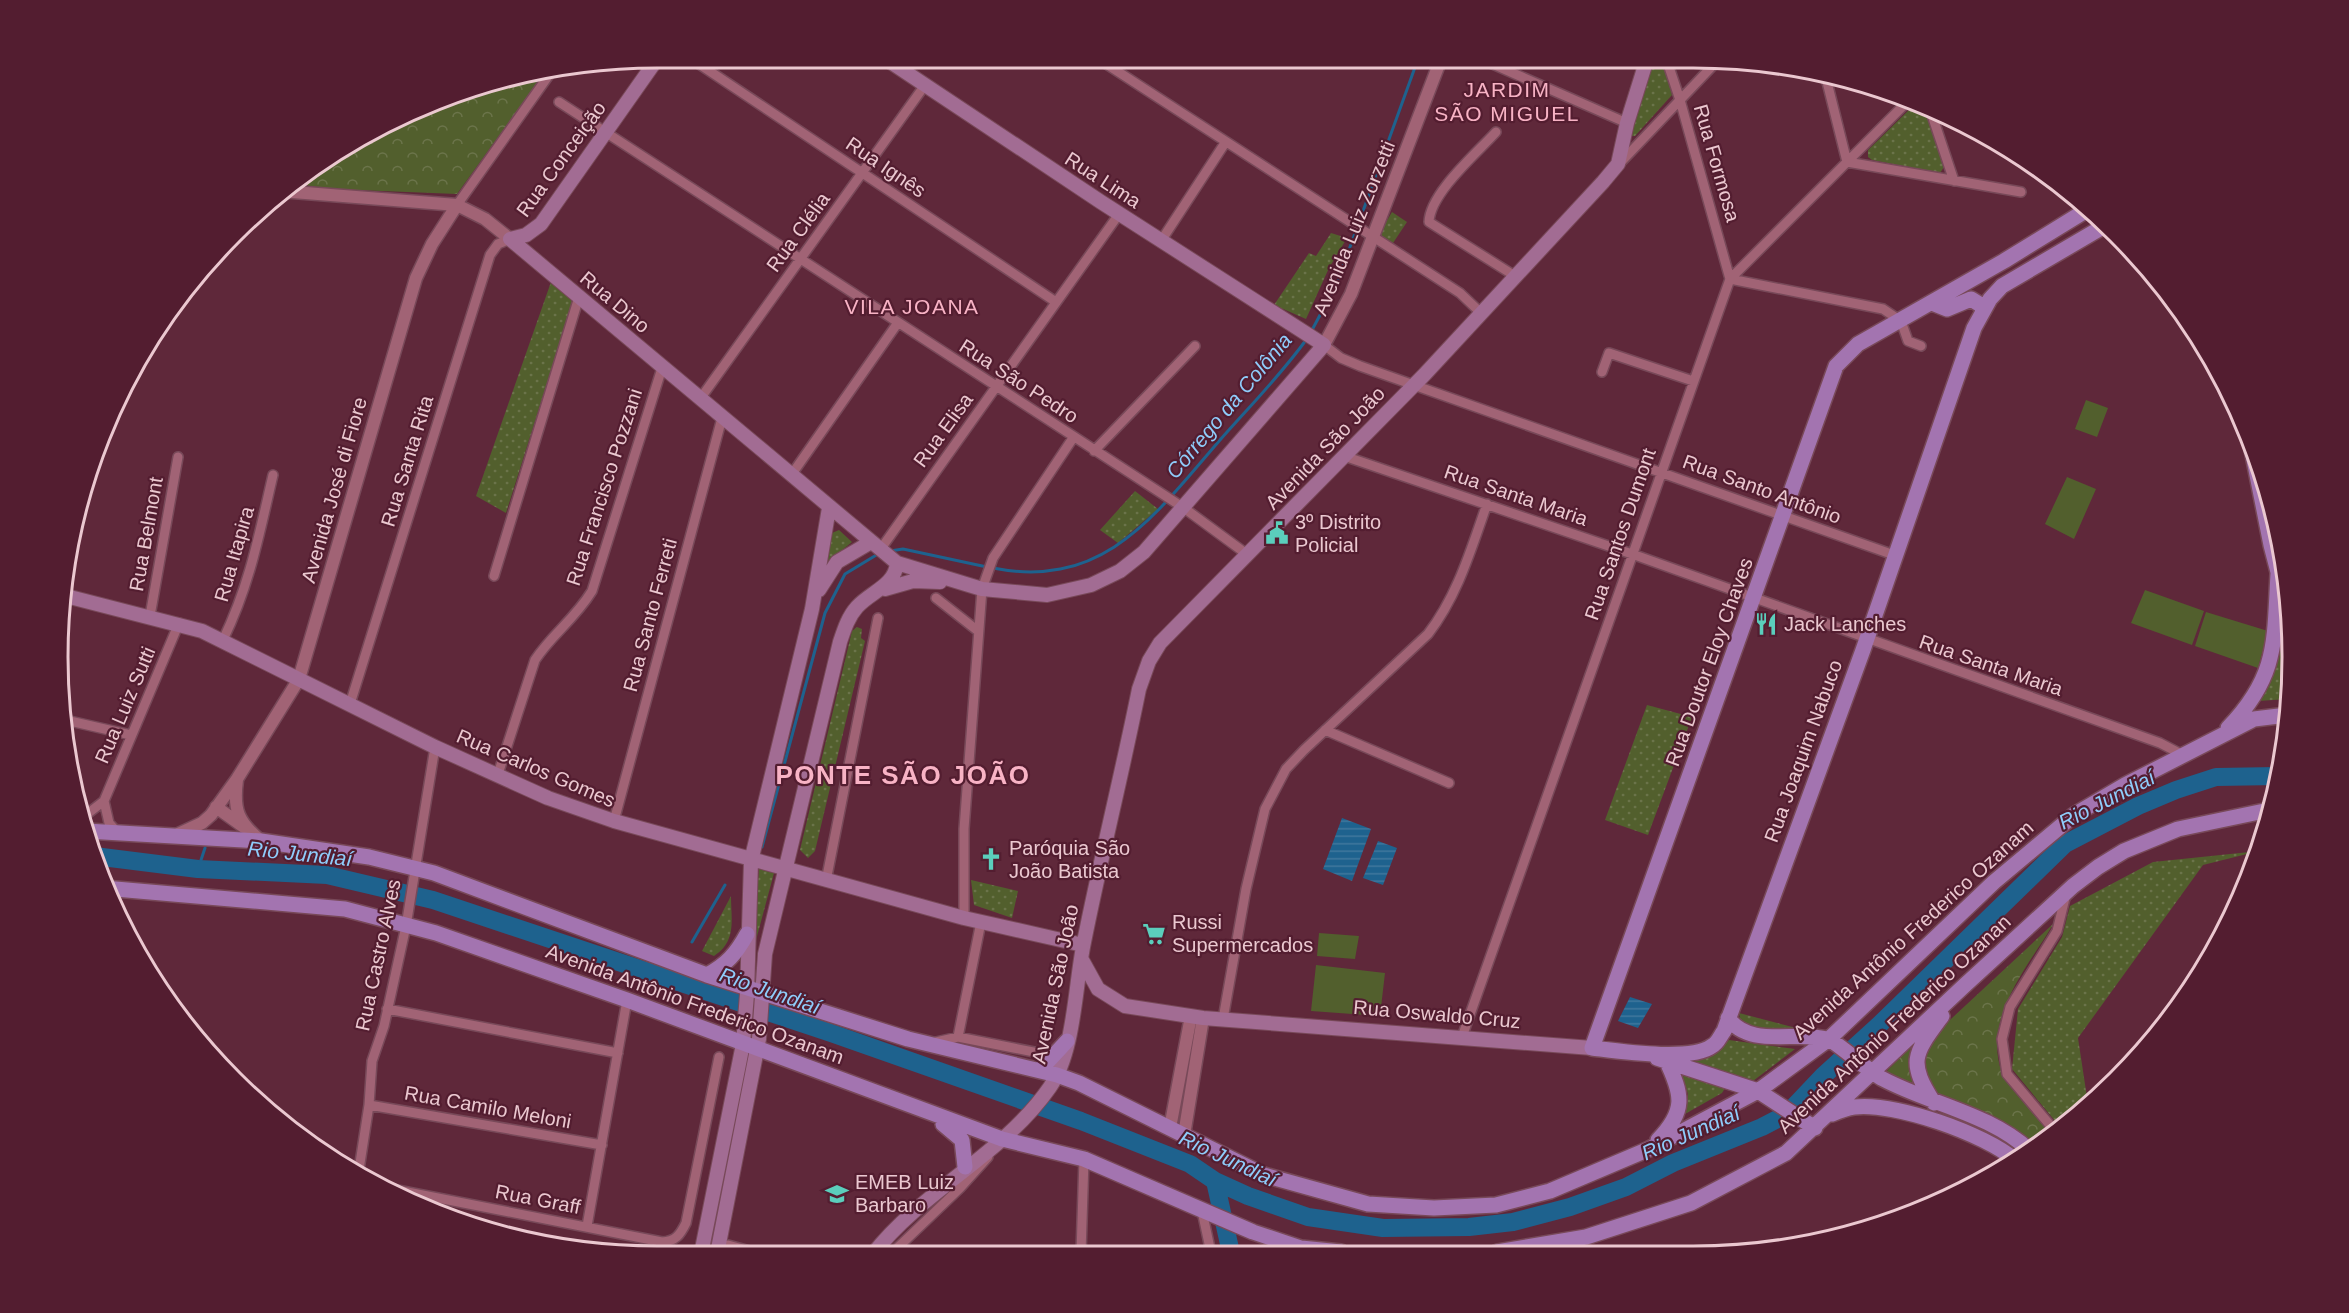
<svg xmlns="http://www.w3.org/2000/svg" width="2349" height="1313" font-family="Arial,sans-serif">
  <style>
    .green { fill: url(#green-dots) }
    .forest { fill: url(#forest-crowns) }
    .pitch { fill: #525f2d }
    .water { fill: url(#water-rules) }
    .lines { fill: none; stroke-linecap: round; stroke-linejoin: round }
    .stream { stroke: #1e628e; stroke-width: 3 }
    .river { stroke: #1e628e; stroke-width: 18 }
    .minor-casing { stroke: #784959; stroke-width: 12 }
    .tertiary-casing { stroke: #784959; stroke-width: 15 }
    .secondary-casing { stroke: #784959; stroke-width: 16 }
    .primary-casing { stroke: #784959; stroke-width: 18 }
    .minor { stroke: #a16375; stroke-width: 9 }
    .tertiary { stroke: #a16375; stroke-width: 12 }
    .secondary { stroke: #a26c93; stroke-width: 14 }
    .primary { stroke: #a374b0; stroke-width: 15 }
    .labels { text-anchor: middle; stroke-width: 4.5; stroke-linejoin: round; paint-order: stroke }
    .street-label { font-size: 20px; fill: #ebc8d0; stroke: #531d30 }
    .poi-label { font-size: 20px; fill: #ebc8d0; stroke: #531d30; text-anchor: start }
    .neighbourhood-label { font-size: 21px; letter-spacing: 1.5px; fill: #f8b3c5; stroke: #531d30 }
    .water-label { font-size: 21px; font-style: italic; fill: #8fccfa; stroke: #531d30 }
    .district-label { font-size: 26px; font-weight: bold; letter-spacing: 1.5px; fill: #f8b3c5; stroke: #531d30 }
    .rim { fill: none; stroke: #ebc8d0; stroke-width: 3 }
  </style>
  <defs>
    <pattern id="green-dots" width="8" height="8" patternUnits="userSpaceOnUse" patternTransform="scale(1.5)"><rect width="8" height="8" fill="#525f2d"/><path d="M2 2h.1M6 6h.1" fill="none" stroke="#6b744a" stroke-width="1.8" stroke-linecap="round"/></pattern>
    <pattern id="forest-crowns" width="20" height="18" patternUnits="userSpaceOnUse" patternTransform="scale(1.5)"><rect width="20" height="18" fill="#525f2d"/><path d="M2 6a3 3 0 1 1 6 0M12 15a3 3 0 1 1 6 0" fill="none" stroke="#6b744a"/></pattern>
    <pattern id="water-rules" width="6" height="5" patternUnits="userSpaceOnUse" patternTransform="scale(1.5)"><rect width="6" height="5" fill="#1e628e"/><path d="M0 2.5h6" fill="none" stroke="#3f779d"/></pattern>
  </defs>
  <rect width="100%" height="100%" fill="#5f283a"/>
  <path class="green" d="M1649,59H1662L1672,95L1635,136H1630Z
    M1914,105L1928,111L1944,167L1940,173L1872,160L1868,157V150Z
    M1392,212L1407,222L1393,243L1379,234Z
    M1331,233L1347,238L1329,268L1306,319L1274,305L1309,253L1316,256Z
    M551,282L573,301L506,513L476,496Z
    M1135,491L1158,509L1118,543L1100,530Z
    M839,530L852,542L829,561L826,557L832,533Z
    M2283,614L2290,649L2288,699L2258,701Z
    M857,627L862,629L861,638L865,641L815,851L808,858L800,850L852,631Z
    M1647,705L1692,717L1648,835L1605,820Z
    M2259,851L2203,865L2078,1038L2088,1104L2060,1127L2012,1069L2018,1009L2062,937L2070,906L2153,862Z
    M759,869L774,873L752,955Z
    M971,880L1018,891L1012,918L974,905Z
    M731,896C731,920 737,941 714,956L702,951Z
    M1739,1013L1808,1031L1750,1029L1741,1025Z
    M1729,1040L1795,1049L1753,1081L1684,1061L1713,1056Z
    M1686,1074L1725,1088L1722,1093L1685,1114L1688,1094L1682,1075Z"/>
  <path class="forest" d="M547,69L457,194L332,189L289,183L391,119L464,89Z
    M2054,923C2028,967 1982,1018 2002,1073C2008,1087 2040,1120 2051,1134L2033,1149L2009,1126L1936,1099L1922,1075L1924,1053L1937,1032Z
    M1934,1022L1918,1047L1926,1095L1882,1076Z"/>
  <path class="pitch" d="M2086,400L2108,408L2097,437L2075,429Z
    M2067,477L2096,489L2074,539L2045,524Z
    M2145,590L2204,611L2192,645L2131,623Z
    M2206,612L2268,631L2258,668L2195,646Z
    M1319,933L1359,936L1355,959L1317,956Z
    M1316,965L1385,973L1380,1016L1311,1011Z"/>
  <path class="water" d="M1342,818L1371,829L1352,881L1323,869Z
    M1378,841L1397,848L1383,885L1363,878Z
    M1630,997L1652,1004L1638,1028L1618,1021Z"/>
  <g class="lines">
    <path class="stream" d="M1311,332L1337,283L1418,59
      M890,551L903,549L987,567
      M993,568C1104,590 1155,515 1220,440C1249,407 1280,376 1306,340
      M762,847L825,613L845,574L878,554
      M198,869L205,848
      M692,942L725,885"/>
    <path class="river" d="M94,856L198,869L327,875L433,900L831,1033L1081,1121L1190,1164L1215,1181L1248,1196L1308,1217L1383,1228L1469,1227L1513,1222L1570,1207L1626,1187L1673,1163L1762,1127L1787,1114L1823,1076L1878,1026L2065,844L2138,806L2176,790L2216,777L2277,776
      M1215,1181L1231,1253"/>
    <g class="minor-casing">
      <path id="minor" d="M1666,58L1680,100L1730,279
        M1481,59L1627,123
        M1100,60L1460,293L1481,313
        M696,62L1056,302
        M1825,74L1847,162L2021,192
        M559,102L1184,508L1248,555
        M1931,112L1954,181
        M1496,132C1476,154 1430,193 1429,222L1515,276
        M1620,163L1720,58
        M457,205L554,68
        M1161,241L1225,143
        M1730,279L1883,309L1901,321L1908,341L1921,346
        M1324,345L1341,358L1360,366L1894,555
        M1602,372L1609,353L1693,381
        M700,399L925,85
        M1094,451L1195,346
        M1344,456L1632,554L2160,743L2183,755
        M792,474L897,324
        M880,550L1119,214
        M494,576L579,297
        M936,598L978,631
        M150,616L178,457
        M223,640C250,584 259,535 273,475
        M350,704L490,255L498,244L510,239
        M61,719L131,735
        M1325,730L1449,783
        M498,774L535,660C552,634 574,620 592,591L662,368
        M82,818L104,801
        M614,821L722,418
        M117,832L109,823L104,801L179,623
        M826,881L878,618
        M964,918V829L982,589L993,558L1073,438
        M387,1009L618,1053
        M1223,1019L1246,889L1265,809L1286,769L1304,750L1428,634C1458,595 1471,549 1487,504
        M958,1037L981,922
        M1462,1037L1730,279L1907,102
        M936,1042L958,1037L1054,1056
        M369,1105L602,1145
        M2055,1131L2007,1074L2002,1039L2010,1007L2057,931L2066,894
        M358,1176L369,1105L372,1061L384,1026L406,926L435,747
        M387,1188L662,1242C676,1241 680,1235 686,1223L719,1057
        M1202,1211L1211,1253
        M587,1226L627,1000
        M728,1245L761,1254
        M1081,1253L1084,1159
        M891,1254L960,1188L988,1157"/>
    </g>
    <g class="tertiary-casing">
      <path id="tertiary" d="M280,191L457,205L485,219L510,239
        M1324,345L1351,294L1441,59
        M237,780C233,810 238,822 261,841
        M216,807L244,827
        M174,836L202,823L211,815L237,779L299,679L416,278L432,244L457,205
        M1170,1128L1191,1016
        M1184,1135L1203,1018"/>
    </g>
    <g class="secondary-casing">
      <path id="secondary" d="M510,239L897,563L982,589L1047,595L1091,585L1120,571L1144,552L1324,345L1101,202L889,61
        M510,239L526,235L541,224L655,62
        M885,589L913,581L940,582
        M819,590L837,562L871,542
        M62,595L202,631L435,747L548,798L614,821L964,918L1083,945
        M1082,960L1098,989L1125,1006L1203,1018L1592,1048
        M701,1254L743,1044L747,994L751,861L812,609L829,508
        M717,1254L759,1039L765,954L840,642C844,630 848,617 857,607C870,592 895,586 897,563
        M873,1254C923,1190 1004,1154 1050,1087C1075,1051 1075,984 1084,942C1101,857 1122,774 1139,689L1149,661L1160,643L1425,374L1603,182L1618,164L1627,123L1647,59"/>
    </g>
    <g class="primary-casing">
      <path id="primary" d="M2090,208L2004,261L1858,344L1836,366L1592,1048C1618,1051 1691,1062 1712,1046C1718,1043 1720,1036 1724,1031L1863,650L1974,328L1990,299L2002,286L2106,225
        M1932,303L1947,309L1971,299L1984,307
        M2252,450L2271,545L2291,622
        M2228,728C2278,676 2274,642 2278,574
        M86,831L261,841L369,857L434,873L707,975L908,1039L1057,1075L1079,1083L1264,1175L1368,1204L1434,1208L1496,1205L1550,1191L1649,1149L1758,1091L1829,1039L1994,882L2074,815L2125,785L2254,719L2287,715
        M104,888L345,909L436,933L627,1000L1002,1139L1084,1159L1253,1232L1301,1248L1341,1252
        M707,975C727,964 736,954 747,934
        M1728,1018C1750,1049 1796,1030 1827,1039C1836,1041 1868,1071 1883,1079C1930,1104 1991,1114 2030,1151
        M1657,1058L1758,1091L1815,1128
        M1041,1069L1067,1041
        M1934,1103C1907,1061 1914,1054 1942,1016
        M1832,1114C1839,1111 1847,1108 1854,1107C1895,1102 1985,1134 2015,1160
        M943,1124L962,1140L965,1167
        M1658,1140C1686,1111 1683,1095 1666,1060
        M1497,1252L1586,1237L1691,1203L1786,1153L1965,985L2073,886L2098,867L2124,851L2178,829L2269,810"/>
    </g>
    <use href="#minor" class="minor"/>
    <use href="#tertiary" class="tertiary"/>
    <use href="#secondary" class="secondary"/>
    <use href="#primary" class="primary"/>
  </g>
  <defs>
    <g id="civic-bare" transform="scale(1.8)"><path d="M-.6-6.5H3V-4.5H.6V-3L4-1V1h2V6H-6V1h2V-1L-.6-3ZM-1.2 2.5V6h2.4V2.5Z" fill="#5bcebc" stroke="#531d30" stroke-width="2.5" paint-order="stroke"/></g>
    <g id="restaurant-bare" transform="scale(1.8)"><path d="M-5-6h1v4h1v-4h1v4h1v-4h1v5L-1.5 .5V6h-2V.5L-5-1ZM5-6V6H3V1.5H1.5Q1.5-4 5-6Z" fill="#5bcebc" stroke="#531d30" stroke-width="2.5" paint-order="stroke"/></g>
    <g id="church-bare" transform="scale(1.8)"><path d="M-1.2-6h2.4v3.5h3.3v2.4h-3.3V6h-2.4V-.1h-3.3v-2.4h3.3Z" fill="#5bcebc" stroke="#531d30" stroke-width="2.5" paint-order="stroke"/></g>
    <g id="supermarket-bare" transform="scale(1.8)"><path d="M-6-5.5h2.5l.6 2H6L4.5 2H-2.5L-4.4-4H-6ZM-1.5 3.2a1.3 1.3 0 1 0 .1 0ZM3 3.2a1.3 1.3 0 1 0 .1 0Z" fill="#5bcebc" stroke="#531d30" stroke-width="2.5" paint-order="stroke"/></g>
    <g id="school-bare" transform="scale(1.8)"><path d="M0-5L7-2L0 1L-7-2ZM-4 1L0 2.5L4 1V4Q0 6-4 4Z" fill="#5bcebc" stroke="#531d30" stroke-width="2.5" paint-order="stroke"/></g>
  </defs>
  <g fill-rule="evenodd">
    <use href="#civic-bare" x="1277" y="533"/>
    <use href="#restaurant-bare" x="1766" y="624"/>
    <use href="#church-bare" x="991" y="859"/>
    <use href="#supermarket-bare" x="1154" y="934"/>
    <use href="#school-bare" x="837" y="1194"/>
  </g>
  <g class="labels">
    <g class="street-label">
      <text transform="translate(561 159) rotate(-54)" y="7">Rua Conceição</text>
      <text transform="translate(1717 163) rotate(74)" y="7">Rua Formosa</text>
      <text transform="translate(886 167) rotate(34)" y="7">Rua Ignês</text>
      <text transform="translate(1103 180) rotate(33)" y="7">Rua Lima</text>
      <text transform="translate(1354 228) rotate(-68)" y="7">Avenida Luiz Zorzetti</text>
      <text transform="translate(798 232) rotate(-54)" y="7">Rua Clélia</text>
      <text transform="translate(615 302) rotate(40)" y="7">Rua Dino</text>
      <text transform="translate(1019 381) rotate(33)" y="7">Rua São Pedro</text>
      <text transform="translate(943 430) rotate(-54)" y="7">Rua Elisa</text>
      <text transform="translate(1325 448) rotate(-46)" y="7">Avenida São João</text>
      <text transform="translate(407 461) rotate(-73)" y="7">Rua Santa Rita</text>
      <text transform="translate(604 487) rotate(-72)" y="7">Rua Francisco Pozzani</text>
      <text transform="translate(1762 489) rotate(20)" y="7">Rua Santo Antônio</text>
      <text transform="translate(334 490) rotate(-74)" y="7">Avenida José di Fiore</text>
      <text transform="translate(1516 495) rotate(19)" y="7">Rua Santa Maria</text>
      <text transform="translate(146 534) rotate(-80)" y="7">Rua Belmont</text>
      <text transform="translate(1620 534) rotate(-71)" y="7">Rua Santos Dumont</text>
      <text transform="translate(234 554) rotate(-74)" y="7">Rua Itapira</text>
      <text transform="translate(650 615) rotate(-75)" y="7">Rua Santo Ferreti</text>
      <text transform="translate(1709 662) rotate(-70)" y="7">Rua Doutor Eloy Chaves</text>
      <text transform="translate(1991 665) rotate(19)" y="7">Rua Santa Maria</text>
      <text transform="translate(125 705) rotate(-67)" y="7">Rua Luiz Sutti</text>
      <text transform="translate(1803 751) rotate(-70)" y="7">Rua Joaquim Nabuco</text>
      <text transform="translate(536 768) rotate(23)" y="7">Rua Carlos Gomes</text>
      <text transform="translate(1913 930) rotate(-42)" y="7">Avenida Antônio Frederico Ozanam</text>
      <text transform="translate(378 955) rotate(-78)" y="7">Rua Castro Alves</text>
      <text transform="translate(1055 984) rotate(-78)" y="7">Avenida São João</text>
      <text transform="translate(695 1004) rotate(20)" y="7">Avenida Antônio Frederico Ozanam</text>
      <text transform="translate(1437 1014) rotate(5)" y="7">Rua Oswaldo Cruz</text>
      <text transform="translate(1894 1024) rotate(-43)" y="7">Avenida Antônio Frederico Ozanan</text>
      <text transform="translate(488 1107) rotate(10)" y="7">Rua Camilo Meloni</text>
      <text transform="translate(538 1199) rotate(11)" y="7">Rua Graff</text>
    </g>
    <g class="poi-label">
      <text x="1295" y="529">3º Distrito<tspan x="1295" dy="23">Policial</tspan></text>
      <text x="1784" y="631">Jack Lanches</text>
      <text x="1009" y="855">Paróquia São<tspan x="1009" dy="23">João Batista</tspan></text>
      <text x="1172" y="929">Russi<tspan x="1172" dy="23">Supermercados</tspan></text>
      <text x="855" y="1189">EMEB Luiz<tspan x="855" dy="23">Barbaro</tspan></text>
    </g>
    <g class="neighbourhood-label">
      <text x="1507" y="97">JARDIM<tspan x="1507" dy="24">SÃO MIGUEL</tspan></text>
      <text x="912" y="314">VILA JOANA</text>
    </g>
    <g class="water-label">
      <text transform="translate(1229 406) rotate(-50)" y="7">Córrego da Colônia</text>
      <text transform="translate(2107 800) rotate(-27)" y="7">Rio Jundiaí</text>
      <text transform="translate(300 854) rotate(6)" y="7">Rio Jundiaí</text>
      <text transform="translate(770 991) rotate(19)" y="7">Rio Jundiaí</text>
      <text transform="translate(1691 1133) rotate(-24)" y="7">Rio Jundiaí</text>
      <text transform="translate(1228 1159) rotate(25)" y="7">Rio Jundiaí</text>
    </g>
    <g class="district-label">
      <text x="903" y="784">PONTE SÃO JOÃO</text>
    </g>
  </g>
  <path d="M0 0H2349V1313H0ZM657 68H1693A589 589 0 0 1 2282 657V657A589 589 0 0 1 1693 1246H657A589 589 0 0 1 68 657V657A589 589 0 0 1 657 68Z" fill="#531d30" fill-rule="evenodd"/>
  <path class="rim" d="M657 68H1693A589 589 0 0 1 2282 657V657A589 589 0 0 1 1693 1246H657A589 589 0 0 1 68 657V657A589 589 0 0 1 657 68Z"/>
</svg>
